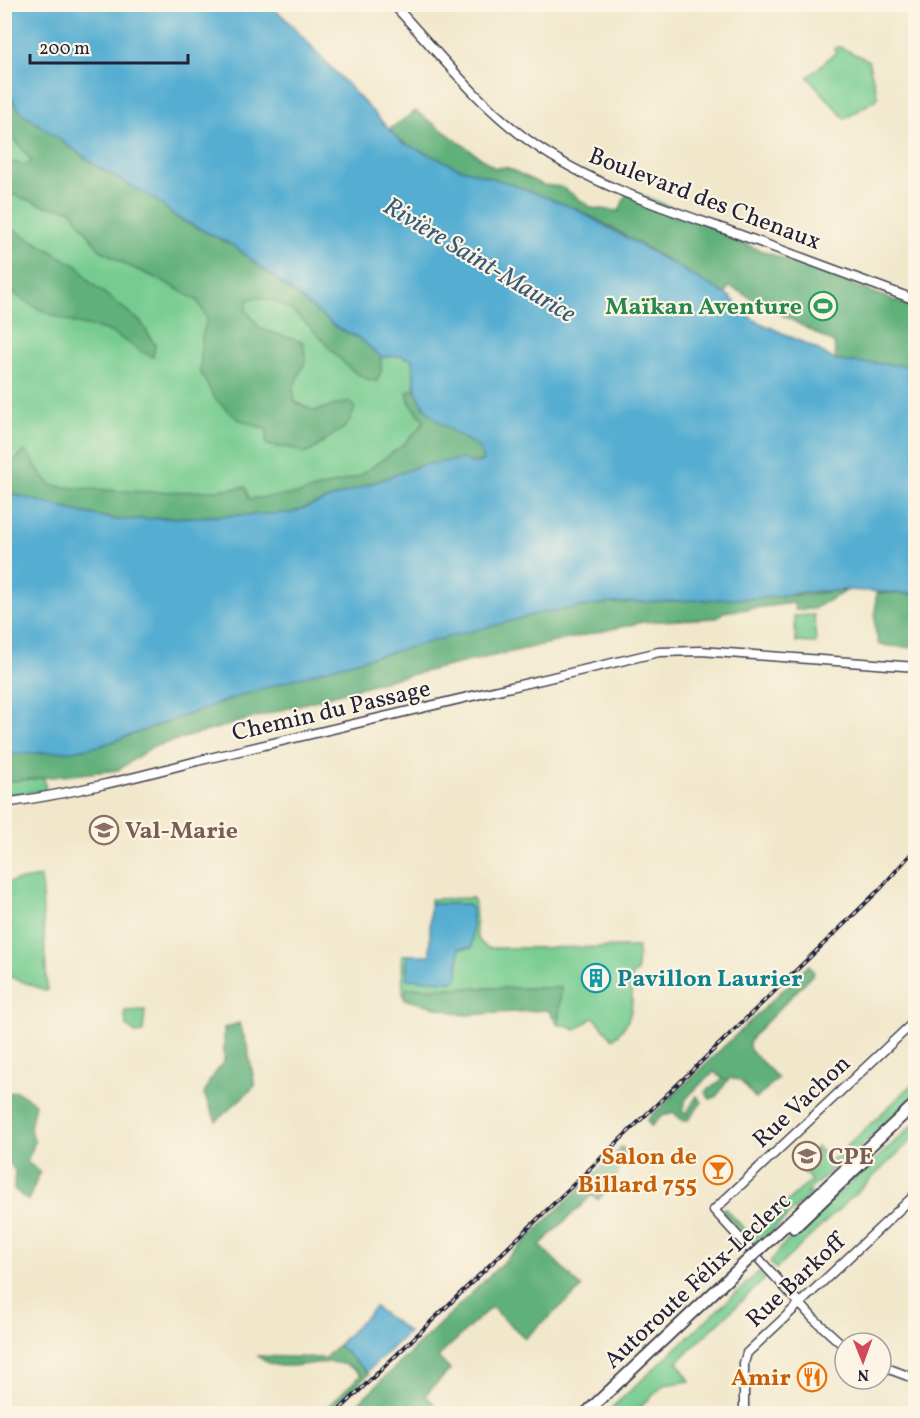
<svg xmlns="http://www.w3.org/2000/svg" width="920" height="1418" font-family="Vollkorn,serif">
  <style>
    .green { fill: #76cc90; stroke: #4c7766; stroke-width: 1.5 }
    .forest { fill: #60b07a; stroke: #41695a; stroke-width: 1.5 }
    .water { fill: #54add1; stroke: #3b6886; stroke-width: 1.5 }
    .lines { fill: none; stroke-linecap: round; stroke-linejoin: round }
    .secondary-casing { stroke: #414051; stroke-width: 11 }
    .highway-casing { stroke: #414051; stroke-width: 14 }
    .secondary { stroke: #fff; stroke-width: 8 }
    .highway { stroke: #fff; stroke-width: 10 }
    .rail-casing { stroke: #22223b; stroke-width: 4 }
    .rail { stroke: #fcf5e5; stroke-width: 1.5; stroke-dasharray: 4.5; stroke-linecap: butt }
    .highway-bridge-casing { stroke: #414051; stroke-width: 14; stroke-linecap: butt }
    .highway-bridge { stroke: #fff; stroke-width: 10 }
    .labels { text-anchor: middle; stroke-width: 4.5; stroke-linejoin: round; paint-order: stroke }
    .street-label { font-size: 24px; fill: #22223b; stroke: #fcf5e5 }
    .leisure-label { font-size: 24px; font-weight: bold; fill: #27864d; stroke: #fcf5e5; text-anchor: end }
    .education-label { font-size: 24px; font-weight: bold; fill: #785e54; stroke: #fcf5e5; text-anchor: start }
    .culture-label { font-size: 24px; font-weight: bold; fill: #0d838f; stroke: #fcf5e5; text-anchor: start }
    .food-label { font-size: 24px; font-weight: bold; fill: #c56008; stroke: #fcf5e5; text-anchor: end }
    .water-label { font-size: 26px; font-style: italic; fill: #365a77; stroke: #fcf5e5 }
  </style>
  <rect width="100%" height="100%" fill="#fcf5e5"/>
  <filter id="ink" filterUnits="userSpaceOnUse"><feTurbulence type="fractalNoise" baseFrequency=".0167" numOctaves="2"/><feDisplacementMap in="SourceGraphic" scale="12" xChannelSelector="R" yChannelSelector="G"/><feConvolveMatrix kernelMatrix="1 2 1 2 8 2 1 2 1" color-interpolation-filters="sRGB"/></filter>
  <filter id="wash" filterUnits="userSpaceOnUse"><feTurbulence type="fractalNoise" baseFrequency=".008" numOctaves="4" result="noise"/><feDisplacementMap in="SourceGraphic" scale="24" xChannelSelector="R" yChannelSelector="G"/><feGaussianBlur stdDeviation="1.35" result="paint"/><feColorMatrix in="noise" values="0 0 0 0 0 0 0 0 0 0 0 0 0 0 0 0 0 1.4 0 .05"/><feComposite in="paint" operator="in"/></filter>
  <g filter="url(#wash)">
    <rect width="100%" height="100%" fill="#f1e8cc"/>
    <path class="green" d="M840,47L868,60L878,98L845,119L808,77L836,52L834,48Z
      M4,90L381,357L400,356L412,359L415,389L455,507L45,503L5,492Z
      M814,615L816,643L796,642L794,616Z
      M41,765L46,790L5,796L4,768Z
      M41,877L47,991L5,975V883Z
      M473,898C481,915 467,937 488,948L638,947L637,972L632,975C632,1003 636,1019 613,1039L594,1017L575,1030L567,1025H558L561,988H407V993L403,995L402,955H407V979L453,981L458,976L459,948H472L467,904H430V899Z
      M145,1010L143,1032L136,1033L126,1026L125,1011Z
      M915,1082V1095L845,1162H841L806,1193H812L769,1234L753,1244L721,1211L724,1208L751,1235L811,1180L793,1161L795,1159L807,1172L810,1168L808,1166L818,1156L814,1151L817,1147L831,1161Z
      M915,1123V1137L776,1269L770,1262L785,1243Z
      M762,1269L769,1275L677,1362L690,1381L664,1385L634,1413L605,1414Z"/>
    <path class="forest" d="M5,90L21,112L100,168L156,200L176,217L234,246L338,328L359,338L381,357V372L377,381C337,381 304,288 248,299L246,310L261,329L303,342L306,360L293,388L295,402L314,411L351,401L355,409C346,433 340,428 323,442C316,448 313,451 303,454C292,444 278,450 266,444L267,430L238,419L215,399L200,371L202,338L207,319L198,301L163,281L126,265L99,249L71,210L45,206L5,192V161L25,165L32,161L5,127Z
      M416,111L495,168L506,167L543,185L562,187L592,208L619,211L628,190L691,215L731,239L915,308V366L836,361L834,343L729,286L725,295C675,266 625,232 573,208C519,183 430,171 388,130Z
      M4,224L79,267L90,282L141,322L155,345L153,357C134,350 124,337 105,330C96,327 87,327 78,324C52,316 23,304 5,285Z
      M415,389C428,420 454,431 480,448L483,461L422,465L291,513L118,520L75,511L5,492L4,470L25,451C36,461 41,480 54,486C119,492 182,495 246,487L249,499L298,494L357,477L402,446L420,427L424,420L410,403L407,392Z
      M848,590L813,609L795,610L794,603L723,612L717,618L643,622L383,681L152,747L118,770L5,782V755L72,751L100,746L242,695L334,666L545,612L609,603L763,598Z
      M876,593L915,594V648L879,645L875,629Z
      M809,965L814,973L753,1036L749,1044L750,1050L778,1078L756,1099L740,1080L729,1078L716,1097L710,1099L705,1092L723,1079L714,1072L695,1089L686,1099L682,1111L686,1114L697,1096L702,1102L688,1120L683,1121L673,1112L662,1116L651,1126L647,1120Z
      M407,988H561L558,1025L548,1010L464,1015L404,999Z
      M239,1023L247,1045L255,1086L216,1121L204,1094L209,1082L224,1061V1028Z
      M16,1091L35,1103L30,1129L35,1142L27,1162L40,1172L28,1201L14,1189L15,1170L5,1159V1094Z
      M622,1147L626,1150L615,1181L598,1200L592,1195L540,1245L582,1288L525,1338L491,1307L438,1357L450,1370L425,1395L439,1409L434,1413H348Z
      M338,1345L369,1374L328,1413H321L361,1375C332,1344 286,1383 258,1356L325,1358Z"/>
    <path class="water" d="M5,4L269,5L286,19L401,142L459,168L508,183L574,208L729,296L754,320L817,349L836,361L915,366V594L848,590L806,592L763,598L609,603L545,612L334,667L242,695L100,746L72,751L5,755V492L75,511L118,520L291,513L422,465L463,459L473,464L483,461L480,448C457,433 427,421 417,393C413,382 415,370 412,359L400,356L381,357L359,338L338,328L234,246L176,217L156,200L100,168L21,112L5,90Z
      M430,904H467L472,908V948H459L458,976L453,981L407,979V955H430Z
      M375,1307C386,1317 397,1321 408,1332L367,1372L338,1345Z"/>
  </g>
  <g filter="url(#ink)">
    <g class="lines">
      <g class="secondary-casing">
        <path id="secondary" d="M393,4C437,51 479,106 532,143C590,184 661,207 727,230C790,253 853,277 916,300
          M4,803C70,794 133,778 197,761L659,652L701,651L916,667
          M845,1347L813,1318L714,1210L916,1020
          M881,1366L916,1379
          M744,1414V1363L747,1353L916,1194"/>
      </g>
      <g class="highway-casing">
        <path id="highway" d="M794,1228L865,1160
          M760,1249L916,1103
          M585,1414L750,1258"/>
      </g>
      <use href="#secondary" class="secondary"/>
      <use href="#highway" class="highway"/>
      <g class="rail-casing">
        <path id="rail" d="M335,1414L838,930L881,888L916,848"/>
      </g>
      <use href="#rail" class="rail"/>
      <g class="highway-bridge-casing">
        <path id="highway-bridge" d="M750,1258L760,1249"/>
      </g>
      <use href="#highway-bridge" class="highway-bridge"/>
    </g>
  </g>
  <defs>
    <g id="stadium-ring" transform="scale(1.5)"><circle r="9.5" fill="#fcf5e5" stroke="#2e9e5b" stroke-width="1.5"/><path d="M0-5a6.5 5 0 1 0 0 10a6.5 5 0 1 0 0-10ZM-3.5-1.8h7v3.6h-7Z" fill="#2e9e5b"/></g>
    <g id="school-ring" transform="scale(1.5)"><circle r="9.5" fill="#fcf5e5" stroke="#8d6e63" stroke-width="1.5"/><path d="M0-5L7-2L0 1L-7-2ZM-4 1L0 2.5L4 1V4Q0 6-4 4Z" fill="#8d6e63"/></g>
    <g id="building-ring" transform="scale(1.5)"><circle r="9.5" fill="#fcf5e5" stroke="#0f9aa8" stroke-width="1.5"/><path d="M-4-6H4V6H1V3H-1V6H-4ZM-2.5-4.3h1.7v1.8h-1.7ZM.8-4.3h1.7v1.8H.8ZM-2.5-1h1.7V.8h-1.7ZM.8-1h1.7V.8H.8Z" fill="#0f9aa8"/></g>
    <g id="bar-ring" transform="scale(1.5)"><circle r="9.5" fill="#fcf5e5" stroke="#e8710a" stroke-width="1.5"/><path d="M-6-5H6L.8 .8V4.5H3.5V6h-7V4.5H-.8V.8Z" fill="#e8710a"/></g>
    <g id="restaurant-ring" transform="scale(1.5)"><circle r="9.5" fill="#fcf5e5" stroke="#e8710a" stroke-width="1.5"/><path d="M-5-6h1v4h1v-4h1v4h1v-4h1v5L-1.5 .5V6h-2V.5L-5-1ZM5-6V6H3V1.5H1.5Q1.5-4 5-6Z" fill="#e8710a"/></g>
  </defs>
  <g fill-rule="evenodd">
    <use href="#stadium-ring" x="823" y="306"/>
    <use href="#school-ring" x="104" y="830"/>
    <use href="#building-ring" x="596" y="978"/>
    <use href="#school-ring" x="807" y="1156"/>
    <use href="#bar-ring" x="718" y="1170"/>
    <use href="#restaurant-ring" x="812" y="1377"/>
  </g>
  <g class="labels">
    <g class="street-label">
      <text transform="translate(705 198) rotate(21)" y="8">Boulevard des Chenaux</text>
      <text transform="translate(331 710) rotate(-13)" y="8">Chemin du Passage</text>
      <text transform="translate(801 1101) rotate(-43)" y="8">Rue Vachon</text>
      <text transform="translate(697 1280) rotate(-43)" y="8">Autoroute Félix-Leclerc</text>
      <text transform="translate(795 1280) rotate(-43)" y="8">Rue Barkoff</text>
    </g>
    <g class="leisure-label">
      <text x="802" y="314">Maïkan Aventure</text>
    </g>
    <g class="education-label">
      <text x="125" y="838">Val-Marie</text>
      <text x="828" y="1164">CPE</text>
    </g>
    <g class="culture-label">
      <text x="617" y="986">Pavillon Laurier</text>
    </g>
    <g class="food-label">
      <text x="697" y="1164">Salon de<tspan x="697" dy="28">Billard 755</tspan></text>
      <text x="791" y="1385">Amir</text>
    </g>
    <g class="water-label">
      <text transform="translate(480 259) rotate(31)" y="9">Rivière Saint-Maurice</text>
    </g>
  </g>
  <rect width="920" height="1418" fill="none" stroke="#fcf5e5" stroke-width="24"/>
  <g transform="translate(863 1361) rotate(179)"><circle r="28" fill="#fcf5e5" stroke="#a5a1a1" stroke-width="1.5"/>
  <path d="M0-4.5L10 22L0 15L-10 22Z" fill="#d1495b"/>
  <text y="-9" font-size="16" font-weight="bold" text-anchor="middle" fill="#22223b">N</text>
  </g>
  <path d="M30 54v9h158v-9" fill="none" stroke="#22223b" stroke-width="3"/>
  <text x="39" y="54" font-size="18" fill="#22223b" stroke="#fcf5e5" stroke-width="4.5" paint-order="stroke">200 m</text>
</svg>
